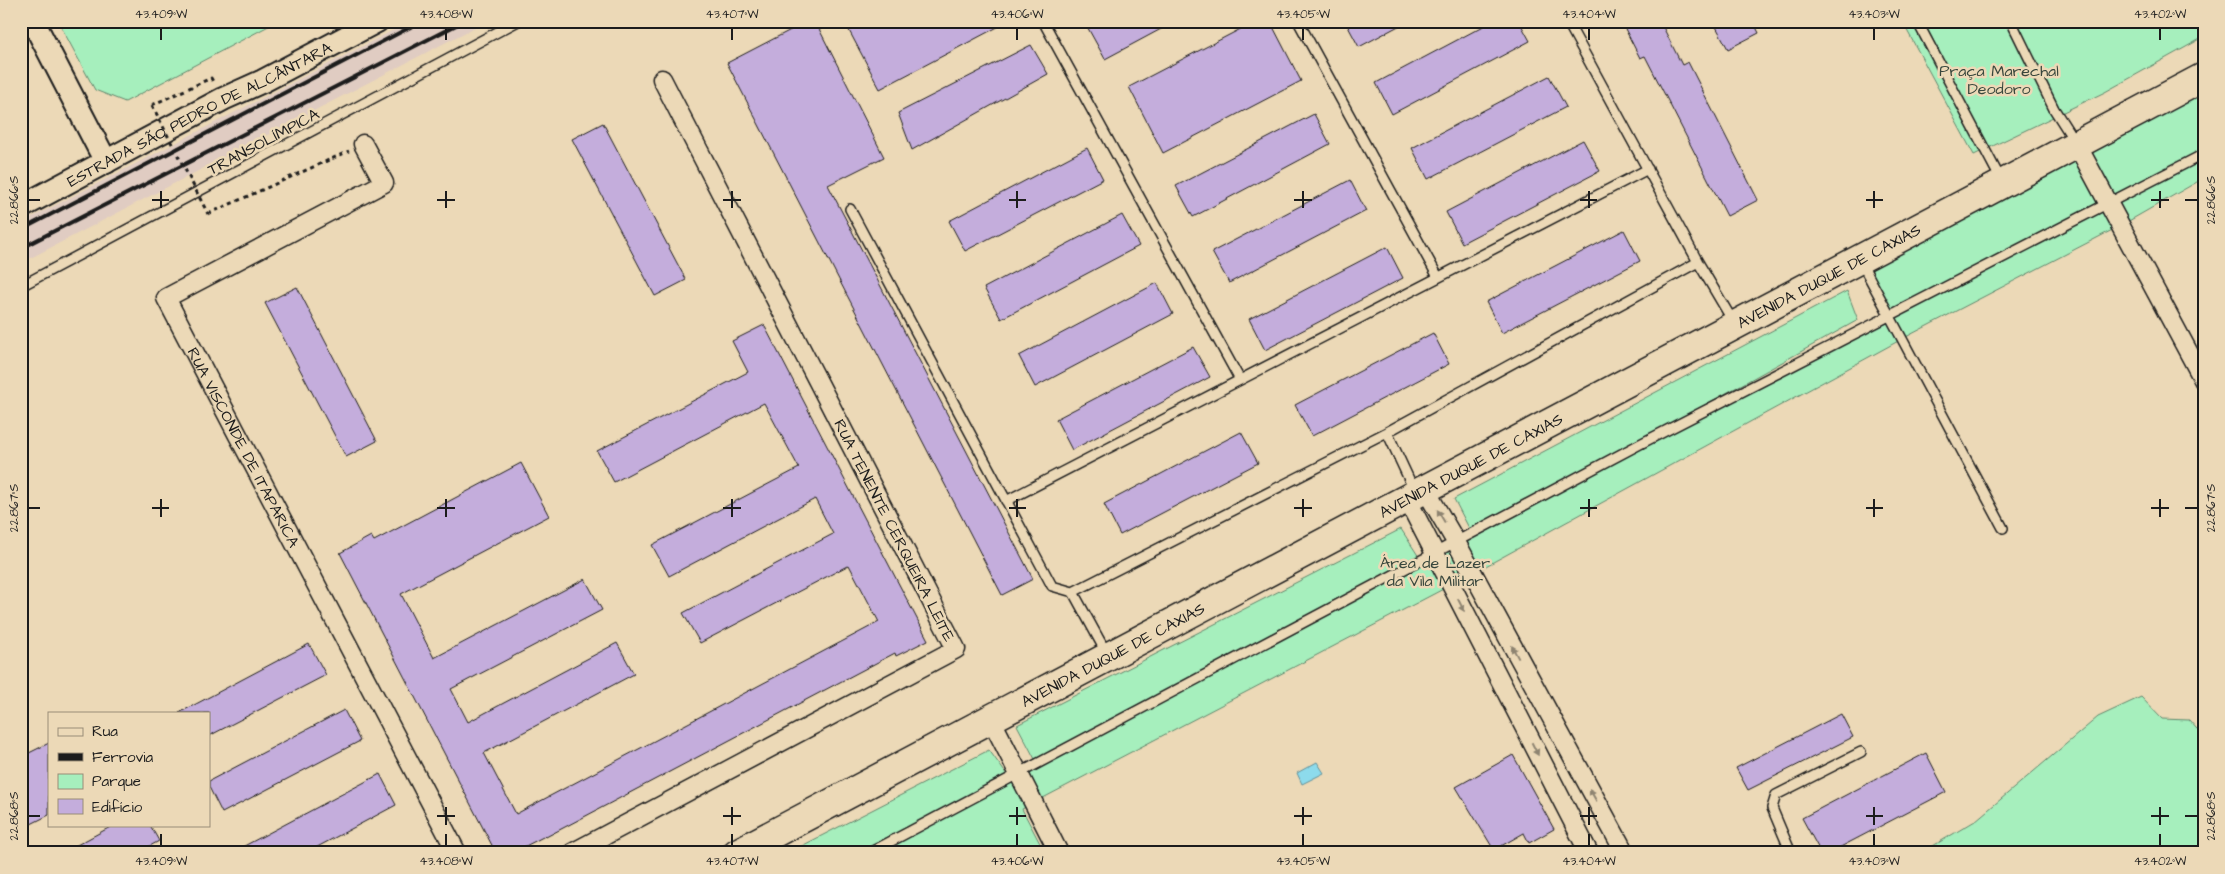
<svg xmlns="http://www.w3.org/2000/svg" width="2225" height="874" font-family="'Architects Daughter',sans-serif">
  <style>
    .built { fill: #e0ccc2 }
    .green { fill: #a6efbd; stroke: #61866c }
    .water { fill: #8ddbec; stroke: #608f99 }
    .building { fill: #c4addc; stroke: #1c1c1c }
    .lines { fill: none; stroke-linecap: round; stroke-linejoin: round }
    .service-casing { stroke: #1c1c1c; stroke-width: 12 }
    .minor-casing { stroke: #1c1c1c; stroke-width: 21 }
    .tertiary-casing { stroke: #1c1c1c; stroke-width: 26 }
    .primary-casing { stroke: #1c1c1c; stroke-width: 31 }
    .path { stroke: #1c1c1c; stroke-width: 3; stroke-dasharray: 4 4; stroke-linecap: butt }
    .service { stroke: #ecd9b7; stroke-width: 9 }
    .minor { stroke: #ecd9b7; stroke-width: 18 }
    .tertiary { stroke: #ecd9b7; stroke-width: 22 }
    .primary { stroke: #ecd9b7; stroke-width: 28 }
    .rail { stroke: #1c1c1c; stroke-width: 4 }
    .path-bridge { stroke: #1c1c1c; stroke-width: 3; stroke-dasharray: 4 4; stroke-linecap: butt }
    .oneway { fill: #8e8471 }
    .ticks { fill: none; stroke: #1c1c1c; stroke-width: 2 }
    .labels { text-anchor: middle; stroke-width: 5; stroke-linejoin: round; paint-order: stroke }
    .park-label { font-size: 16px; fill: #38463c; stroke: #ecd9b7 }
    .street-label { font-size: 16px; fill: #1c1c1c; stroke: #ecd9b7 }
    .neatline { fill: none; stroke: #1c1c1c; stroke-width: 2 }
    .ticks-label { font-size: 12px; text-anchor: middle; fill: #1c1c1c }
  </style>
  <rect width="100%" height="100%" fill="#ecd9b7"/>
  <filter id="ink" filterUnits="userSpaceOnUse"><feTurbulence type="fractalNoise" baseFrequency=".02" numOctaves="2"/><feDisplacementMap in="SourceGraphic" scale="10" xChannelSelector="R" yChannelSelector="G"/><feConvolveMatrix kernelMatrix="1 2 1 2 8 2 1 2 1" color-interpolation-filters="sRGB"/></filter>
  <g filter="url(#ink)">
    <path class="built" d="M411,21H487L21,263V223Z"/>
    <path class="green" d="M58,21H278L125,102L95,90Z
      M1902,21H2204V37L2105,92L1974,155Z
      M2204,83V178L2120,226L1902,339L1451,585L1022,809L1045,853H866L1037,763L1017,725L1401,529L1419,557L1470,530L1454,499L1847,291L1858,320L1591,468L1890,316L1860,259Z
      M2141,697L2162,719L2189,720L2204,737V853H1921L1975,821L2098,717Z
      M989,750L1007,775L861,853H788Z"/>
    <path class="water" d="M1317,762L1324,773L1302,784L1297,773Z"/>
    <path class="building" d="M808,21H815L884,157L828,185L1033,579L1002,595L727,63Z
      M844,21H1009L880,89Z
      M1084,21H1176L1105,59Z
      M1256,21H1270L1301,81L1163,153L1129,87Z
      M1345,21H1408L1359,47Z
      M1493,21H1519L1530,41L1392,114L1376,83Z
      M1621,21H1660L1682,65L1688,62L1758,200L1727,216L1645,56L1640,58Z
      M1713,21H1753L1759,33L1728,49Z
      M1031,45L1048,74L912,150L898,113Z
      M1549,76L1566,107L1428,179L1412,148Z
      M1314,114L1330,144L1193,217L1176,186Z
      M603,123L686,280L655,296L572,139Z
      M1583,140L1600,171L1462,243L1446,212Z
      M1087,148L1103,179L965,251L949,221Z
      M1350,180L1366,211L1229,283L1212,252Z
      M1122,215L1139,246L1001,319L984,288Z
      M1624,230L1640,261L1502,333L1486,302Z
      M1387,247L1403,278L1265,350L1249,319Z
      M1157,283L1173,314L1035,387L1019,356Z
      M297,287L377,441L346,457L265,303Z
      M764,325L928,640L896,656L895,653L546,837L545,836L512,853H496L340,553L371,536L374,541L521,463L549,516L401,594L434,658L585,579L602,610L451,689L468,722L617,643L634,674L484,753L516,814L879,622L849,565L700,643L683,613L833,534L815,499L669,576L652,545L799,468L764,403L614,482L597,451L748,372L732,341Z
      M1433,333L1449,364L1312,436L1295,405Z
      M1193,347L1210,377L1072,450L1056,419Z
      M1241,432L1258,463L1120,535L1104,504Z
      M309,644L326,675L209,736V713H179Z
      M344,710L360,741L222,813L209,787V781Z
      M1841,714L1853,737L1748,790L1736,768Z
      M49,743V815L21,829V757Z
      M1926,753L1946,792L1829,853H1821L1802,818Z
      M1513,755L1554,829L1529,843L1524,833L1494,850L1456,787Z
      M380,774L396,805L306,853H231Z
      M114,825H150L159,841L137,853H62Z"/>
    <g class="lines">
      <g class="service-casing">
        <path id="service" d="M1043,21L1240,380
          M1298,21L1438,277
          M1567,21L1698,262L1734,323
          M1917,21L2001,180
          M2011,21L2054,109L2075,142
          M850,209L1052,586L1073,592
          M1861,262L2003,528
          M21,286L518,21
          M1387,432L1414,490
          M1006,501L1648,169
          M1107,654L1073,592L1387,432L1698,262
          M869,853L1642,443L2204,154
          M1791,853L1772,808L1776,795L1861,752"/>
      </g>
      <g class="minor-casing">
        <g id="minor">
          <path d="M2076,143L2204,381"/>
          <path id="s1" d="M363,144L384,183L166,298L457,853"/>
          <path d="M1425,489L1456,542L1625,853"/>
          <path d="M1407,499L1589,853"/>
          <path d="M991,719L1059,853"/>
          <path d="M572,853L956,649L662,79"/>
        </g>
      </g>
      <g class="tertiary-casing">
        <g id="tertiary">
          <path d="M33,21L106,162"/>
          <path id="s2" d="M21,207L223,99L263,81L377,21"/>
        </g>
      </g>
      <g class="primary-casing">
        <g id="primary">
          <path id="s3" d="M737,853L2204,77"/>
        </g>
      </g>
      <path class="path" d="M152,105L211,78L214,83
        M208,214L349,151"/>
      <use href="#service" class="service"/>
      <use href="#minor" class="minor"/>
      <use href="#tertiary" class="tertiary"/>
      <use href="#primary" class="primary"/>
      <path class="rail" d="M21,230L422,21
        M21,248L464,21"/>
      <path class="path-bridge" d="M152,105L208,214"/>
    </g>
    <defs><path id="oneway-solid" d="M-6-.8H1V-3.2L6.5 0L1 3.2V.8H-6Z" transform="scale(1.25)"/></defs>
    <g class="oneway">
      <use href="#oneway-solid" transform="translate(1441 516) rotate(-121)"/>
      <use href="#oneway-solid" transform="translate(1461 605) rotate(63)"/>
      <use href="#oneway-solid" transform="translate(1515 652) rotate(-118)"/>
      <use href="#oneway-solid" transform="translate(1535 749) rotate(63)"/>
      <use href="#oneway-solid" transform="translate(1593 795) rotate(-119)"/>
    </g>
  </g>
  <path class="ticks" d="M161,28V40M446,28V40M732,28V40M1017,28V40M1303,28V40M1589,28V40M1874,28V40M2160,28V40M161,191V208M446,191V208M732,191V208M1017,191V208M1303,191V208M1589,191V208M1874,191V208M2160,191V208M28,200H40M152,200H169M437,200H455M723,200H741M1009,200H1026M1294,200H1312M1580,200H1597M1866,200H1883M2151,200H2169M2185,200H2198M161,499V517M446,499V517M732,499V517M1017,499V517M1303,499V517M1589,499V517M1874,499V517M2160,499V517M28,508H40M152,508H169M437,508H455M723,508H741M1009,508H1026M1294,508H1312M1580,508H1597M1866,508H1883M2151,508H2169M2185,508H2198M446,807V825M732,807V825M1017,807V825M1303,807V825M1589,807V825M1874,807V825M2160,807V825M28,816H40M437,816H455M723,816H741M1009,816H1026M1294,816H1312M1580,816H1597M1866,816H1883M2151,816H2169M2185,816H2198M161,834V846M446,834V846M732,834V846M1017,834V846M1303,834V846M1589,834V846M1874,834V846M2160,834V846"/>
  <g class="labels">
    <g class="park-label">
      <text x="1999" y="76">Praça Marechal<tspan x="1999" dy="18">Deodoro</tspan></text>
      <text x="1435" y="568">Área de Lazer<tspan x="1435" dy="18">da Vila Militar</tspan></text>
    </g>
    <g class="street-label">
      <text dy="6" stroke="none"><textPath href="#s2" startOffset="201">ESTRADA SÃO PEDRO DE ALCÂNTARA</textPath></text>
      <text transform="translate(263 141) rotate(-28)" y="6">TRANSOLÍMPICA</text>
      <text dy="6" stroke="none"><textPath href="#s3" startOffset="1235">AVENIDA DUQUE DE CAXIAS</textPath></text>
      <text dy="6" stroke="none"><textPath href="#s1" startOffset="459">RUA VISCONDE DE ITAPARICA</textPath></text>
      <text dy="6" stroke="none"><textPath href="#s3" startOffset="830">AVENIDA DUQUE DE CAXIAS</textPath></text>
      <text transform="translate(895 530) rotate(63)" y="6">RUA TENENTE CERQUEIRA LEITE</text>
      <text dy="6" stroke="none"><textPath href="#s3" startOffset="425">AVENIDA DUQUE DE CAXIAS</textPath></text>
    </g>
  </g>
  <rect width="2225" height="874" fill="none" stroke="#ecd9b7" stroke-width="55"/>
  <rect x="48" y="712" width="162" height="115" fill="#ecd9b7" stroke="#998d79"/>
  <rect x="58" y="728" width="25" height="8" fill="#ecd9b7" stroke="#998d79"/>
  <text x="92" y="736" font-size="15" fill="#1c1c1c">Rua</text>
  <rect x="58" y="753" width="25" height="8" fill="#1c1c1c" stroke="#998d79"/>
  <text x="92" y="762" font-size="15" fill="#1c1c1c">Ferrovia</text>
  <rect x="58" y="774" width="25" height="15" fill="#a6efbd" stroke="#998d79"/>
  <text x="92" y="786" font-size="15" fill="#1c1c1c">Parque</text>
  <rect x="58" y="799" width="25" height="15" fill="#c4addc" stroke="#998d79"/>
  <text x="92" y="812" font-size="15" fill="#1c1c1c">Edifício</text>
  <rect x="28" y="28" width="2170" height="818" class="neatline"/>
  <g class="ticks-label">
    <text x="161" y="18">43.409°W</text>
    <text x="446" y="18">43.408°W</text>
    <text x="732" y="18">43.407°W</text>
    <text x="1017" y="18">43.406°W</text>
    <text x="1303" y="18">43.405°W</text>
    <text x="1589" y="18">43.404°W</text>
    <text x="1874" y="18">43.403°W</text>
    <text x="2160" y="18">43.402°W</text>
    <text transform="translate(14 200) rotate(-90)" y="4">22.866°S</text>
    <text transform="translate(2211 200) rotate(-90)" y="4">22.866°S</text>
    <text transform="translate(14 508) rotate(-90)" y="4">22.867°S</text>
    <text transform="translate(2211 508) rotate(-90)" y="4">22.867°S</text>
    <text transform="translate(14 816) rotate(-90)" y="4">22.868°S</text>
    <text transform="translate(2211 816) rotate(-90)" y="4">22.868°S</text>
    <text x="161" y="865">43.409°W</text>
    <text x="446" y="865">43.408°W</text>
    <text x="732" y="865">43.407°W</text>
    <text x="1017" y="865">43.406°W</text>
    <text x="1303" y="865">43.405°W</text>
    <text x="1589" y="865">43.404°W</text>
    <text x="1874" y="865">43.403°W</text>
    <text x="2160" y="865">43.402°W</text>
  </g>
</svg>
